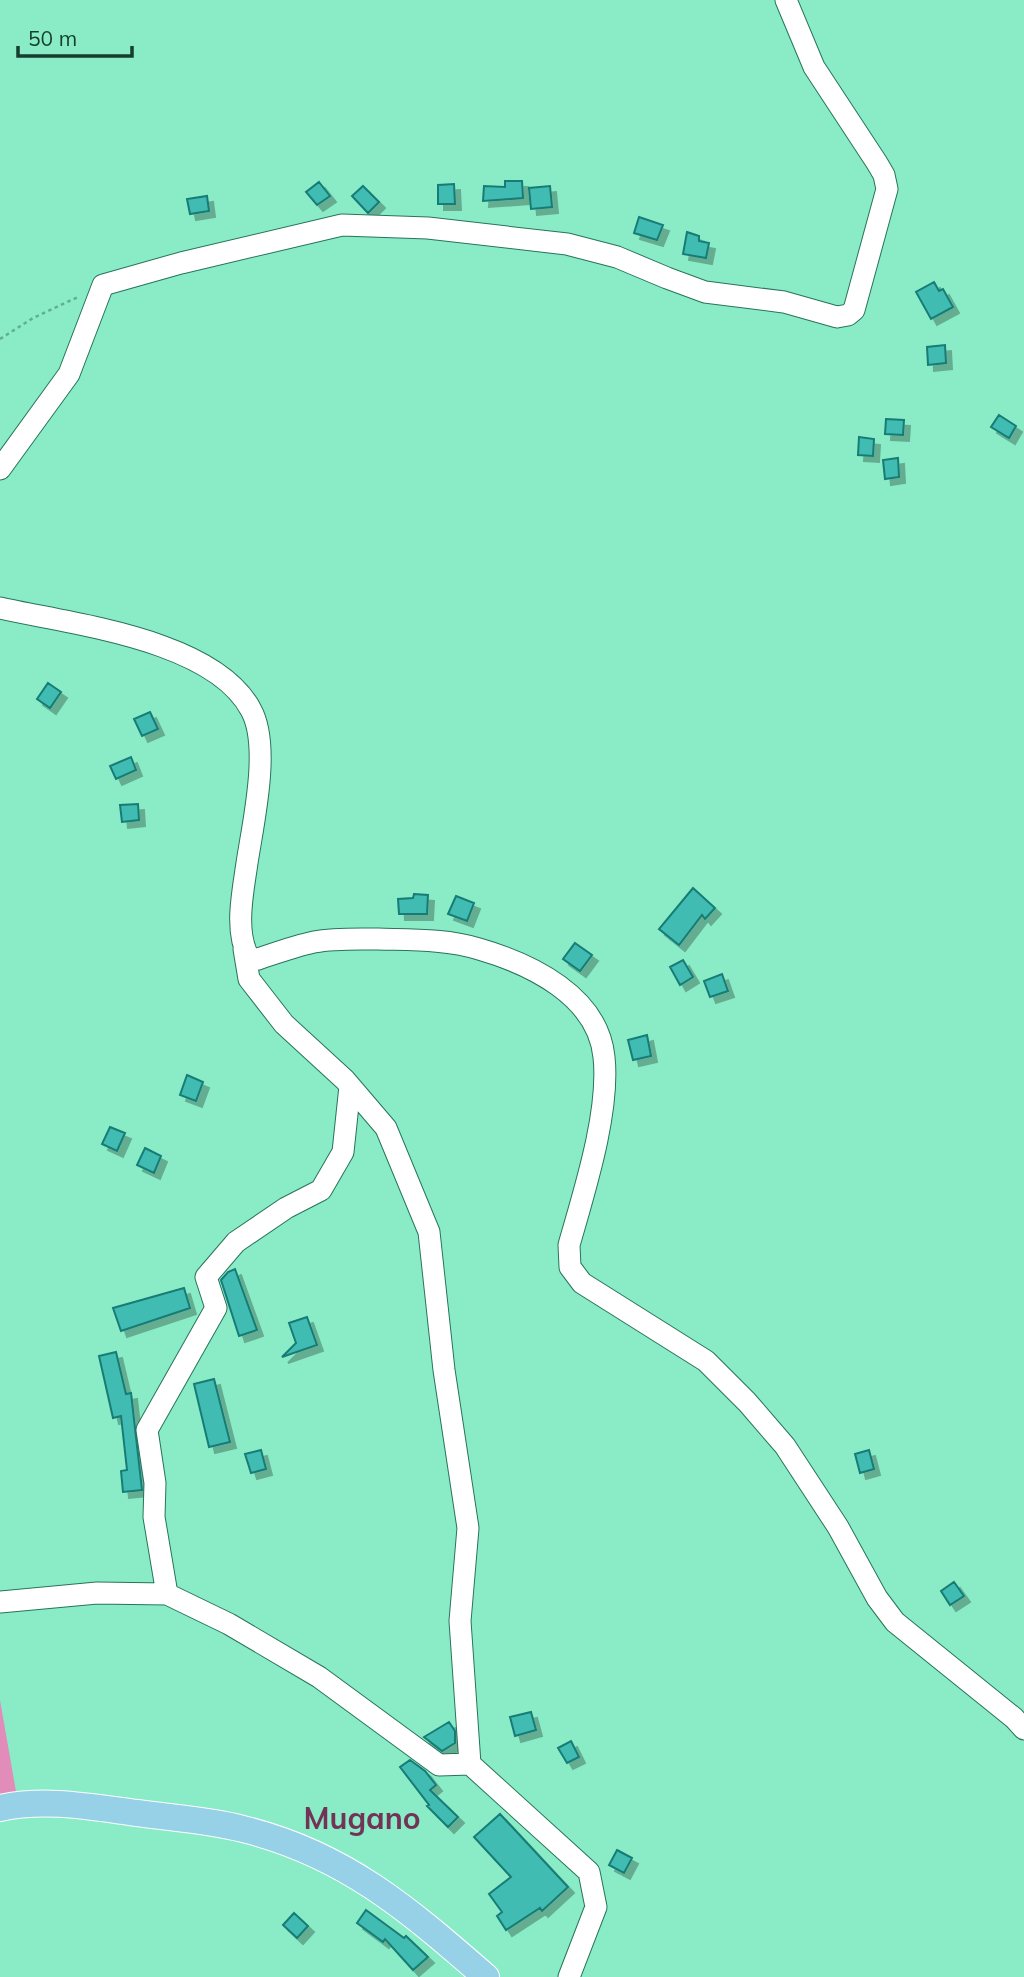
<svg xmlns="http://www.w3.org/2000/svg" width="1024" height="1977" font-family="Mulish,sans-serif">
  <style>
    .green { fill: #e18cb9 }
    .building { fill: #40bcb2; stroke: #187c75; stroke-width: 2; filter: url(#shadow) }
    .lines { fill: none; stroke-linecap: round; stroke-linejoin: round }
    .minor-casing { stroke: #27745b; stroke-width: 23 }
    .major-casing { stroke: #fff; stroke-width: 28 }
    .path { stroke: #60af91; stroke-width: 2.5; stroke-dasharray: 3.5 3.5; stroke-linecap: butt }
    .minor { stroke: #fff; stroke-width: 21 }
    .major { stroke: #97d1e8; stroke-width: 26 }
    .labels { text-anchor: middle; stroke-width: 5; stroke-linejoin: round; paint-order: stroke }
    .quarter-label { font-size: 30px; font-weight: bold; fill: #733357; stroke: #8aecc6 }
  </style>
  <defs>
    <filter id="shadow"><feDropShadow dx="6" dy="6" stdDeviation="0" flood-color="#0004"/></filter>
  </defs>
  <rect width="100%" height="100%" fill="#8aecc6"/>
  <path class="green" d="M0,1700L18,1803L0,1806Z"/>
  <path class="building" d="M505,181H522L523,198L483,201L484,186L505,187Z
    M319,182L330,196L317,205L306,192Z
    M454,184L455,204H438V185Z
    M363,186L379,202L368,213L352,196Z
    M550,186L552,207L531,209L529,188Z
    M207,196L209,211L190,214L187,199Z
    M639,217L663,225L657,240L634,233Z
    M687,232L699,236V241L709,243L706,258L683,254Z
    M934,282L939,291L943,289L953,307L931,319L916,292Z
    M945,345L946,363L928,365L927,347Z
    M999,415L1016,426L1009,438L991,427Z
    M886,419L904,420L903,435L885,434Z
    M859,437L874,439L873,456L858,455Z
    M898,458L899,477L885,479L883,460Z
    M48,683L61,692L50,708L37,699Z
    M150,712L158,729L142,736L134,719Z
    M131,757L136,770L116,779L110,766Z
    M138,804L139,820L122,822L120,805Z
    M693,888L715,908L705,919L702,915L679,945L659,929Z
    M414,894L428,895L427,914H399L398,899L413,898Z
    M456,896L474,903L467,921L448,914Z
    M575,943L592,955L580,971L563,959Z
    M683,960L693,977L680,985L670,967Z
    M722,974L728,991L710,997L704,981Z
    M647,1035L651,1056L633,1060L628,1040Z
    M187,1075L203,1082L196,1101L180,1095Z
    M110,1127L125,1133L117,1151L102,1144Z
    M145,1148L161,1156L154,1173L137,1165Z
    M235,1269L257,1330L239,1336L221,1280L228,1272Z
    M184,1288L190,1308L121,1331L113,1308Z
    M307,1317L317,1345L282,1357L296,1343L289,1323Z
    M116,1352L126,1394L131,1393L142,1490L123,1492L121,1471L127,1470L121,1416L113,1418L99,1356Z
    M214,1379L230,1442L209,1447L194,1384Z
    M261,1450L266,1469L251,1473L245,1454Z
    M869,1450L874,1469L860,1473L855,1454Z
    M954,1582L964,1596L950,1605L941,1591Z
    M531,1712L536,1730L515,1736L510,1717Z
    M449,1722L455,1731V1743L442,1751L424,1737Z
    M571,1741L579,1757L567,1763L558,1748Z
    M410,1760L425,1771L436,1785L430,1790L458,1817L448,1827L427,1806L429,1805L400,1767Z
    M500,1814L568,1887L542,1911L540,1908L506,1930L497,1916L502,1912L489,1894L511,1877L474,1837Z
    M617,1850L632,1858L624,1873L609,1865Z
    M366,1910L404,1938L406,1936L428,1957L413,1970L385,1939L383,1942L357,1923Z
    M294,1913L308,1926L297,1938L283,1925Z"/>
  <g class="lines">
    <g class="minor-casing">
      <path id="minor" d="M0,469L69,374L103,285L181,263L342,225L428,228L567,244L617,257L667,278L705,292L784,302L837,317L848,315L854,310L887,189L884,175L877,163L814,67L786,0
        M0,608C70,624 214,639 251,710C271,746 253,823 247,863C243,892 234,931 249,958L258,959C276,953 295,946 314,942C335,938 358,939 378,939C411,940 447,939 479,949C531,964 598,996 604,1057C610,1112 584,1192 569,1245L570,1267L582,1283L706,1361L747,1402L785,1446L838,1527L877,1598L895,1622L1014,1718L1024,1729
        M244,949L249,979L284,1024L345,1080L386,1128L429,1232L444,1370L468,1528L460,1621L470,1764L589,1872L596,1907L569,1977
        M167,1594L154,1517L155,1483L147,1430L216,1308L206,1277L236,1242L286,1208L321,1190L343,1152L350,1086
        M0,1602L97,1593L167,1594L229,1624L319,1677L439,1765L470,1764"/>
    </g>
    <g class="major-casing">
      <path id="major" d="M0,1808C46,1798 91,1807 137,1813C172,1818 209,1820 243,1829C345,1854 409,1910 486,1977"/>
    </g>
    <path class="path" d="M0,339L33,318L78,297"/>
    <use href="#minor" class="minor"/>
    <use href="#major" class="major"/>
  </g>
  <g class="labels">
    <g class="quarter-label">
      <text x="362" y="1829">Mugano</text>
    </g>
  </g>
  <path d="M18 46v10h114v-10" fill="none" stroke="#143e30" stroke-width="3.5"/>
  <text x="28" y="46" font-size="21" fill="#143e30" stroke="#8aecc6" stroke-width="5" paint-order="stroke">50 m</text>
</svg>
